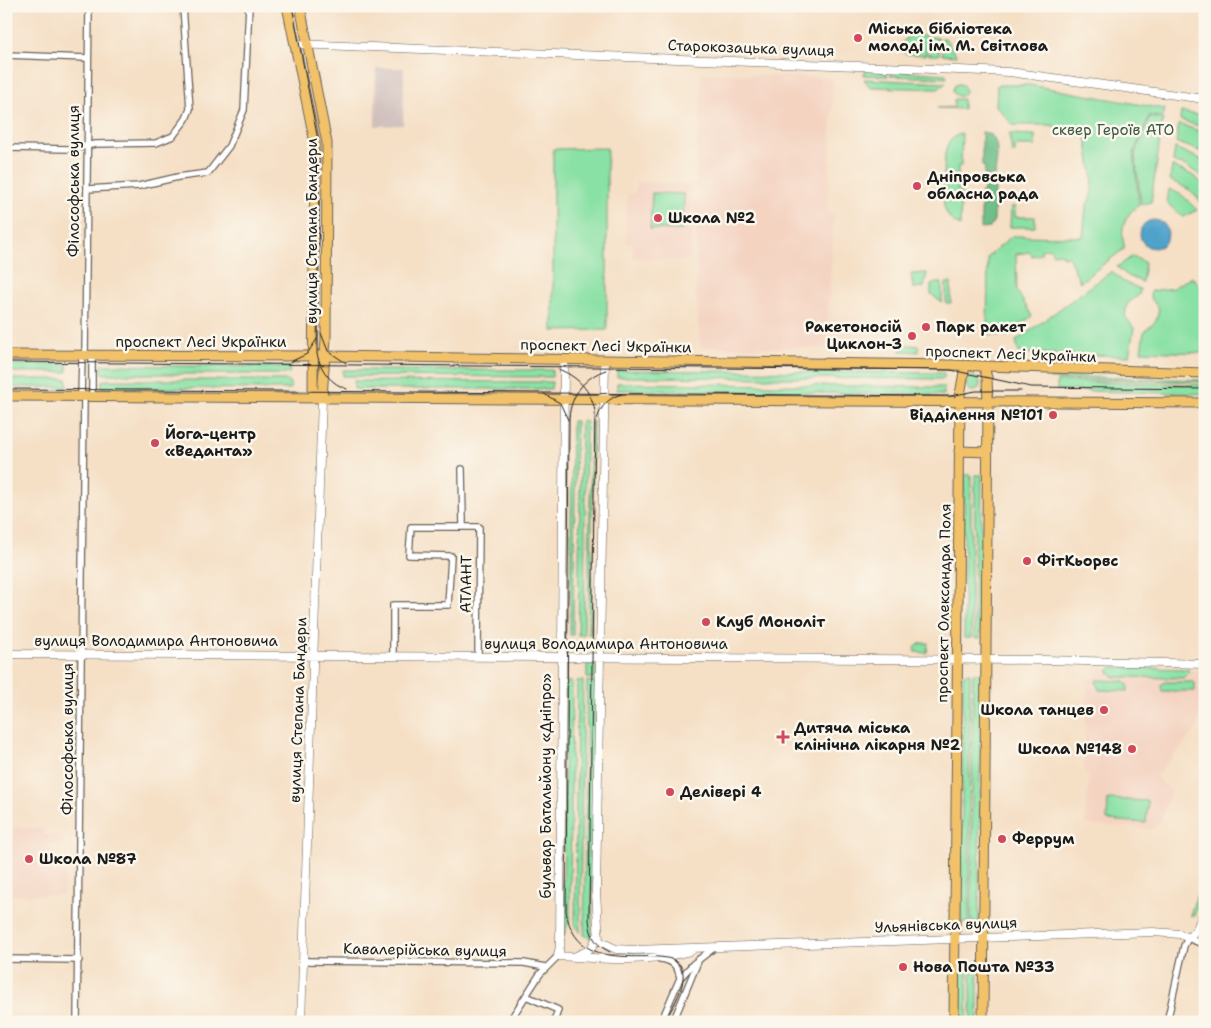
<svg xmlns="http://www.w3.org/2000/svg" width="1211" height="1028" font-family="'Shantell Sans',sans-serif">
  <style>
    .built { fill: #f4d3c1 }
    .industrial { fill: #d0c0bc }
    .green { fill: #8ae1a5; stroke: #537e60 }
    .forest { fill: #6fbf8a; stroke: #466e53 }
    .water { fill: #50a3cb; stroke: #366074 }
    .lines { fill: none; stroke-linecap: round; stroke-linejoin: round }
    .minor-casing { stroke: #686057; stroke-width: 8 }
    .tertiary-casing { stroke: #686057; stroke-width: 9 }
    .primary-casing { stroke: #686057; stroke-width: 11 }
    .minor { stroke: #fff; stroke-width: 5.5 }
    .tertiary { stroke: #fff; stroke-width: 8 }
    .primary { stroke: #f2c26a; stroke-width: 9 }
    .tram { stroke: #1c1c1c; stroke-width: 1 }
    .poi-dot { fill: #d1495b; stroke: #fbf7ec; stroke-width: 2 }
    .labels { text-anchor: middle; stroke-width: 5; stroke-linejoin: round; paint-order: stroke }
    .poi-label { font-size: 15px; font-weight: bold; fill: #1c1c1c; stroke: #fbf7ec; text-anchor: start }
    .street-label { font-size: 15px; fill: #1c1c1c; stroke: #fbf7ec }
    .park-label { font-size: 15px; fill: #3d5745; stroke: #fbf7ec }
  </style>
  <rect width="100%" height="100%" fill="#fbf7ec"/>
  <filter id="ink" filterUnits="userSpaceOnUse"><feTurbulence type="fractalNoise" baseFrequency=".02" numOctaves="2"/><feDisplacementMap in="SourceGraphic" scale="10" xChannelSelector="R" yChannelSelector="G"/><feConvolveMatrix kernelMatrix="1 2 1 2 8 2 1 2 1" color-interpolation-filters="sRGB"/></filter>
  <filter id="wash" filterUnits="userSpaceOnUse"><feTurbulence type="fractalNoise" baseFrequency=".0096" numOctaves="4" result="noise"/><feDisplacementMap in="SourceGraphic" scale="20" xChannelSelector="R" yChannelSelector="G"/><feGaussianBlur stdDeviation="1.12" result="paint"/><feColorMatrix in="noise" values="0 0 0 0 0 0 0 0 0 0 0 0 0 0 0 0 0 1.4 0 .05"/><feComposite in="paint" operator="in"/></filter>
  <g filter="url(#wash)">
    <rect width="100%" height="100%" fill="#f5dfc5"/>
    <path class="built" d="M702,73L833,78L828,214L834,215L826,348L700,347L696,290L697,216L694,206Z
      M636,182L692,185L690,261L633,258V243L626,242L627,228H624L628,193H635Z
      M1095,668L1202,670L1198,727L1156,776L1171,790L1160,822L1152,829L1093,825L1085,823L1089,777L1085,774L1084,768L1087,678H1095Z
      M6,828H43L44,835H63V843L51,844V874L65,875L63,895H6Z"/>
    <path class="industrial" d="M376,68H404L403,125L375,126Z"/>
    <path class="green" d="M915,32L927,37L926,55L907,54L901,51V43Z
      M930,37L939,38V55H929Z
      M942,38H945L957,56L942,55Z
      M866,70L886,71L888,76L863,75Z
      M890,71L946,74L947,78L891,76Z
      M864,79L946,83L938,89L870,87Z
      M953 90a6 6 0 1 1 12 0a6 6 0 1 1-12 0Z
      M997,85H1030L1165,109L1163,117L1149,116L1134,153L1139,205C1124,215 1119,231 1125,248L1080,282L1068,256L1063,257L1061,253L1053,254L1050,248L1041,250V254L1032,256L1030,252L1016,254L1017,291L1032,316L1006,336L987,334L988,257L1012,236L1083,237L1086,207L1091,196L1093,180L1086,137L1050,125H1013L996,106Z
      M954,99H963V109L937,108L954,107Z
      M1181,112L1205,116V128L1180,120Z
      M1150,117L1163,119L1151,202L1141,205L1135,154Z
      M1179,124L1205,133V153L1176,142Z
      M962,133L961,166H958V176L944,175C945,158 942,140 962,133Z
      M1009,134L1035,135V146H1015V153H1012Z
      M607,148V330L553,331V149Z
      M1175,148L1205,161V178L1186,166L1173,162Z
      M1172,166L1192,175L1205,185V206L1190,190L1170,180Z
      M944,182H958V192H961L960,226C941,216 943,201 944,182Z
      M1169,189L1182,195L1197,210L1183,217L1167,203Z
      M652,193L684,194L683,230L650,229Z
      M1011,207H1015V217H1035V227H1010Z
      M1133,256L1145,263L1142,282L1128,276L1117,267Z
      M1112,271L1122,281L1140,289L1139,295L1127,304L1125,316L1134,328L1129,356L1019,353L1016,341Z
      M927,273L924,287L913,288L911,274Z
      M1192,277L1205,290V353L1141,351L1144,332L1156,321L1159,309L1150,297L1151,291L1173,288Z
      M936,283H942V303L931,294V285Z
      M946,283H951V303H946Z
      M902,344L919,346V352L901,351Z
      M6,364H67V372H6Z
      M102,365L290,367V368L289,373L285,374H105L102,373Z
      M343,370H552V377L343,376Z
      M617,370L944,373V379L617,377Z
      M1050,376L1205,380V382L1050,379Z
      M966 384a7 7 0 1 1 14 0a7 7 0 1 1-14 0Z
      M6,379H67V387H6Z
      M106,380H285L290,383V389L102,388V381Z
      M354,381L552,382L551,389H354Z
      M1057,381L1205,385V394L1057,390Z
      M617,383L944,387V395L617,390Z
      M572,421H576L573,635H570Z
      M581,421H586L584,635H578Z
      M593,421L591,634H588L591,422Z
      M964,475H971V638H964Z
      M975,475H982L980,638H974Z
      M921,643H928L927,653L915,652V647Z
      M587,663L595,665L596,678H587Z
      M1112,667L1188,669L1189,672L1183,678L1115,677L1109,673V670Z
      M970,673L969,922H961L963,674Z
      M973,673H981L979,922H971Z
      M1097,680L1125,681L1128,684V691L1099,690L1096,682Z
      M577,681H583L580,933L575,926Z
      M587,681L595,682L592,939L584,935Z
      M565,682H572L570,918L563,937Z
      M1165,682H1193L1195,683V691H1162L1161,685Z
      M1108,799L1148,801L1146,823L1107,820Z
      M1205,872V888L1194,916L1190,915Z
      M961,962H968L967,1022H960Z
      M971,962H978V1022H971Z"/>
    <path class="forest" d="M982,132C1003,134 996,161 995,176H984L985,167L982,166Z
      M984,183H995L994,220L990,228L981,229V192H984Z"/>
    <path class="water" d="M1140 234a14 14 0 1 1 28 0a14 14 0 1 1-28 0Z"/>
  </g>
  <g filter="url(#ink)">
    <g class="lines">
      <g class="minor-casing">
        <path id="minor" d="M6,55L87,58
          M6,148L72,149L95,144L156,143L173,136L186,119L190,109L183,6
          M87,189L139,186L178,177L208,173L229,146L244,110L249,6
          M85,356L89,6
          M81,397L82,356
          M92,397V356
          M463,527H479L478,657
          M393,656V605H448L451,556L409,555L411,527H463L462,469L463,521
          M6,959L79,960
          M660,959C672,960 678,966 680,978L661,1022
          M304,961L524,963L545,967
          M680,978L693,964L715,947
          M526,996L558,1010L554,1022
          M77,1022L84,397
          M509,1022L540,974L558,956
          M673,1022L699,959
          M1167,1022L1184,946L1188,938L1205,945"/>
      </g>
      <g class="tertiary-casing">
        <path id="tertiary" d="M295,44L1009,72L1205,99
          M564,360L560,946L558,956C603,959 647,963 691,951
          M605,360L596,892L599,941L616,949L634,950L1153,932L1180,934L1188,938L1197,929L1205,909
          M6,654L1044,660L1205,664
          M576,956L591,949L597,937
          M301,1022L322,398"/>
      </g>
      <g class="primary-casing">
        <path id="primary" d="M287,6L315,143L313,391L322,398
          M300,6L327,143L326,338L322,398
          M6,355L325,356L951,365L1205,373
          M6,396L1205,403
          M959,451L987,452
          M954,1022L960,395L965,366
          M983,1022L988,402L987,378L984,367"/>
      </g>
      <use href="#minor" class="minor"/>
      <use href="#tertiary" class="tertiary"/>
      <use href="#primary" class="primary"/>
      <path class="tram" d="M292,6L317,135L319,180L317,354C321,371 331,384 347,389
        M321,333L328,351L346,363
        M6,362L951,370L1031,387L1205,389
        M290,362L307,354L317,339
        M558,369C577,376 591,390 595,411L589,919C590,935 595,945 610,952
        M606,370C584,377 571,395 569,418L566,911C579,993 688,928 683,979C682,993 671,1009 665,1022
        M6,389L950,396L976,391H1021
        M544,394L560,403L568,420
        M597,419C601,406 608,398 622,394"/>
    </g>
  </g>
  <g class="poi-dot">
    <circle cx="858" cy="38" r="5"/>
    <circle cx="917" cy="186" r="5"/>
    <circle cx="658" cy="218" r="5"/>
    <circle cx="926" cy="327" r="5"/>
    <circle cx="912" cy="336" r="5"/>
    <circle cx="1053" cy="415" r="5"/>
    <circle cx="155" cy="443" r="5"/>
    <circle cx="1027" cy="561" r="5"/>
    <circle cx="706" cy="622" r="5"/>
    <circle cx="1104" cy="710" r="5"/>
    <path d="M780.5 729.5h5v5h5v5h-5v5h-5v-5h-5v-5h5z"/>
    <circle cx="1132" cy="749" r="5"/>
    <circle cx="670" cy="792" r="5"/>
    <circle cx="1002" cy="839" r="5"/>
    <circle cx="29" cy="859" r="5"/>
    <circle cx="903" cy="967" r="5"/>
  </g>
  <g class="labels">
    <g class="poi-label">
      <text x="868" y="34">Міська бібліотека<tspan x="868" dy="17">молоді ім. М. Світлова</tspan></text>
      <text x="927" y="182">Дніпровська<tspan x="927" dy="17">обласна рада</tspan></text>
      <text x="668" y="223">Школа №2</text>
      <text x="902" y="332" text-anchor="end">Ракетоносій<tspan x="902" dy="17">Циклон-3</tspan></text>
      <text x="936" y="332">Парк ракет</text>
      <text x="1043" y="420" text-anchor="end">Відділення №101</text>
      <text x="165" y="439">Йога-центр<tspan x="165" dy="17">«Веданта»</tspan></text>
      <text x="1037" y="566">ФiтКьорвс</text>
      <text x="716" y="627">Клуб Моноліт</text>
      <text x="1094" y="715" text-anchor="end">Школа танцев</text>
      <text x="794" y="733">Дитяча міська<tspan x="794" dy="17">клінічна лікарня №2</tspan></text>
      <text x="1122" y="754" text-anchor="end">Школа №148</text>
      <text x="680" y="797">Делівері 4</text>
      <text x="1012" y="844">Феррум</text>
      <text x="39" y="864">Школа №87</text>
      <text x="913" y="972">Нова Пошта №33</text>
    </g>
    <g class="street-label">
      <text transform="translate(751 48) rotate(2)" y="5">Старокозацька вулиця</text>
      <text transform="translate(74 181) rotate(-90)" y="5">Філософська вулиця</text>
      <text transform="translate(312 231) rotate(-90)" y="5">вулиця Степана Бандери</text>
      <text x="201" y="347">проспект Лесі Українки</text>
      <text transform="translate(606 346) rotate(1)" y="5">проспект Лесі Українки</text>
      <text transform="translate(1011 354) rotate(2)" y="5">проспект Лесі Українки</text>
      <text transform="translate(466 584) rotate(-89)" y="5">АТЛАНТ</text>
      <text transform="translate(944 603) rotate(-89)" y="5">проспект Олександра Поля</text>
      <text x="156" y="646">вулиця Володимира Антоновича</text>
      <text x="606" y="649">вулиця Володимира Антоновича</text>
      <text transform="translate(298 710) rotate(-88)" y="5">вулиця Степана Бандери</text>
      <text transform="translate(68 739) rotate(-90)" y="5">Філософська вулиця</text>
      <text transform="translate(546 786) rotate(-90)" y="5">бульвар Батальйону «Дніпро»</text>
      <text transform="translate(946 925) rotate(-2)" y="5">Ульянівська вулиця</text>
      <text transform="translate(425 950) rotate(1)" y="5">Кавалерійська вулиця</text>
    </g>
    <g class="park-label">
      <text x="1113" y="135">сквер Героїв АТО</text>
    </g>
  </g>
  <rect width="1211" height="1028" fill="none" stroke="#fbf7ec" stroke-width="25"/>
</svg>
